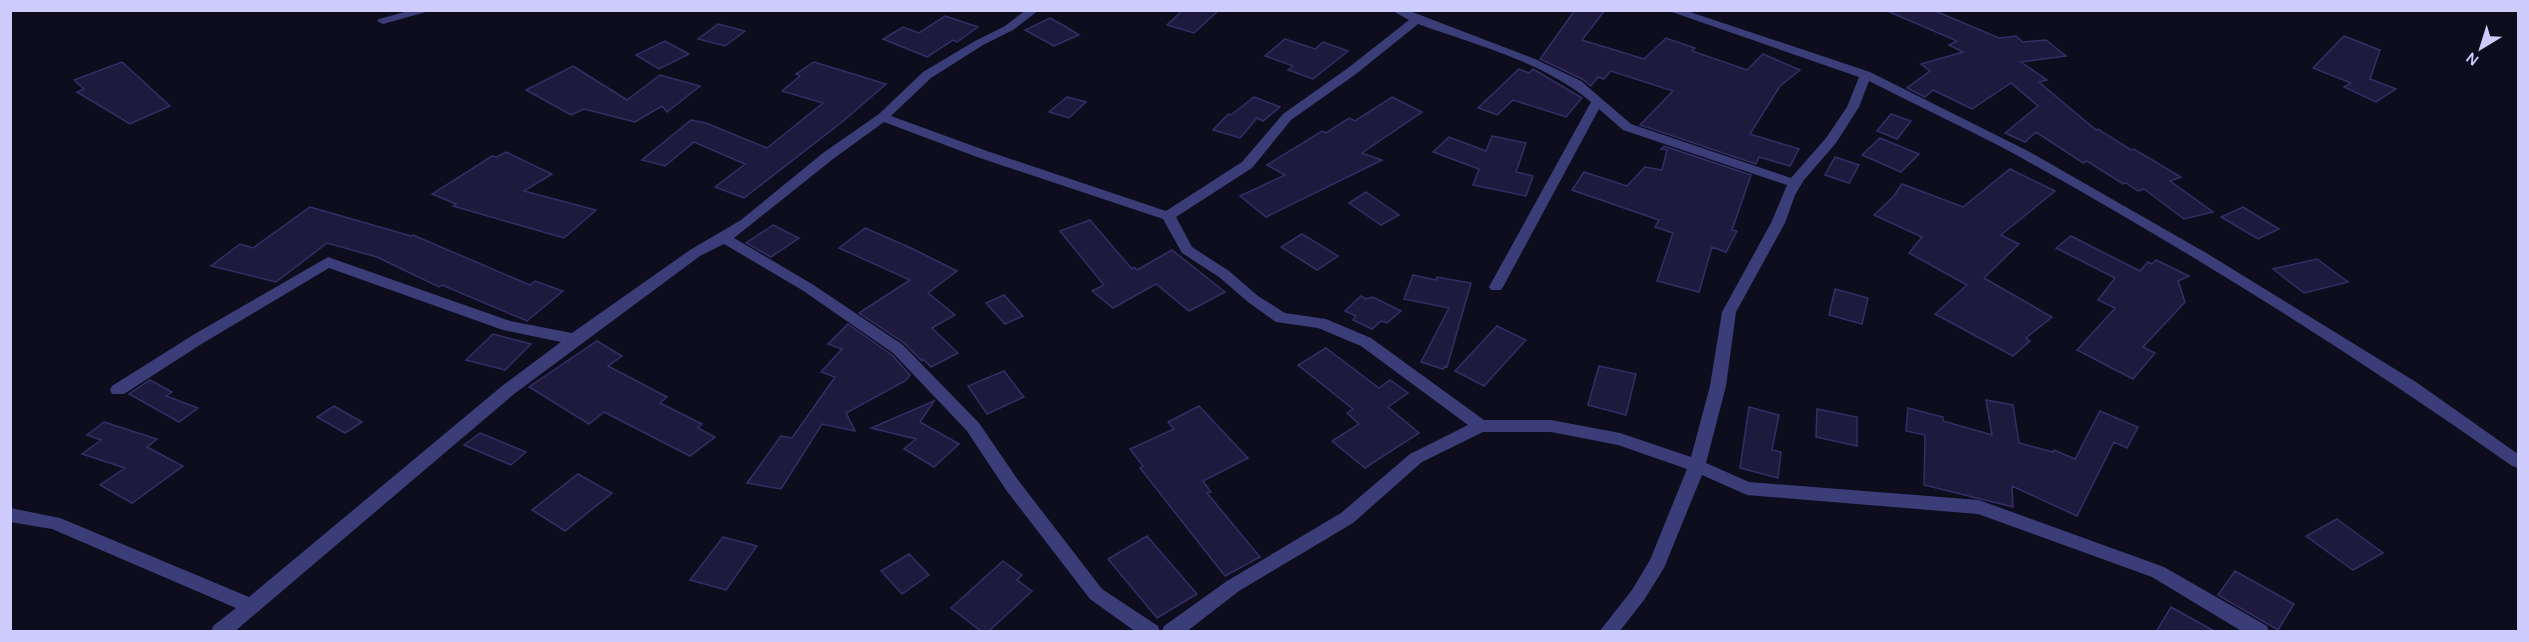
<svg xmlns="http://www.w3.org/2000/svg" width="2529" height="642" font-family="Karla,sans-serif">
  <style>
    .building { fill: #1e1a3d; stroke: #342e67; stroke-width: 1.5 }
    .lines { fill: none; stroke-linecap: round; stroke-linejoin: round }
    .minor { fill: #3b3d79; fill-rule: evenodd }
  </style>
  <rect width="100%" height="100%" fill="#0e0d1d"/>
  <path class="building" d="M1183,10H1219L1194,33L1167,25Z
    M1575,10H1605L1582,40L1644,59L1666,38L1695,48L1692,51L1747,70L1763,54L1800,70L1780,86L1750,134L1799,149L1790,166L1759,157L1756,164L1640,125L1673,91L1611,71L1604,79L1598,77L1591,86L1582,79L1540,59Z
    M1885,10H1933L1999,38L2016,36L2023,42L2046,40L2066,56L2021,62L2047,80L2039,82L2096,130L2098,129L2131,150L2134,149L2181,177L2170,181L2213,212L2184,219L2144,189L2138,191L2126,183L2123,184L2087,161L2083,163L2036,132L2025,142L2005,133L2038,106L2011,83L1972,109L1933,90L1925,97L1907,88L1930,71L1921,64L1963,52L1949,45L1957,41Z
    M945,16L978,27L957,42L953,40L927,57L883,39L903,27L919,33Z
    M1050,18L1061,24L1079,35L1054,46L1025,30Z
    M718,24L745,31L725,46L698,39Z
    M2344,36L2380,50L2370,79L2396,89L2376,102L2344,87L2351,83L2313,68Z
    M1285,39L1315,49L1323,42L1348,51L1313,79L1288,70L1293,66L1265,56Z
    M665,41L689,54L659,69L636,55Z
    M122,62L170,106L130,124L77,92L84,89L74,80Z
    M814,62L886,84L842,122L744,198L715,187L745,164L694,142L665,166L642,160L691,120L706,123L767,148L823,103L782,91L800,76L796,74Z
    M573,66L627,100L660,75L700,86L667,112L662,106L635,122L584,109L571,115L526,90Z
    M1519,69L1529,73L1533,69L1582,98L1566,117L1513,100L1497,115L1478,108Z
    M1067,97L1086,102L1069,118L1049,112Z
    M1254,97L1280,107L1263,121L1257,118L1240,138L1213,130L1228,114L1231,115Z
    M1392,97L1422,112L1362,153L1382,160L1266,217L1240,196L1285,175L1267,165L1322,131L1326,133L1349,118L1355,121Z
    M1891,114L1911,121L1897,139L1877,131Z
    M1492,136L1526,143L1516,172L1533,176L1526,196L1473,185L1479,169L1433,152L1449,137L1486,151Z
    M1880,138L1919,154L1901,172L1862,155Z
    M1664,146L1751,175L1732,230L1737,231L1726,252L1712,247L1699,292L1657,281L1673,233L1655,227L1659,220L1572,190L1584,172L1627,186L1645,167L1662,170L1667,150L1661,149Z
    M506,152L552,174L524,191L596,210L564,238L453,206L456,204L432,194L492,156L497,157Z
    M1835,157L1859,165L1849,183L1825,175Z
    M2010,169L2055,191L2001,235L2019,244L1984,278L2052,317L2026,338L2030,341L2013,356L1935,314L1967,285L1909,253L1922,237L1874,215L1893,197L1902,184L1963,207Z
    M1366,192L1399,215L1381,225L1349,203Z
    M310,207L411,236L413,235L530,285L535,281L563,291L527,321L442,285L439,287L377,257L327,243L276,282L211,266L240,244L253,248Z
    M2243,207L2279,229L2258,239L2221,217Z
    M1090,220L1132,269L1134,267L1137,270L1172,250L1225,292L1189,311L1156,284L1113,308L1092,291L1104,285L1060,231Z
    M773,225L799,238L771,257L746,243Z
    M865,228L911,248L957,271L928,293L955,315L932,328L958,353L931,367L923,359L922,361L904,343L859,313L910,280L839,248Z
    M1302,234L1338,256L1317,270L1281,247Z
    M2071,236L2140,271L2148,262L2152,264L2156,260L2189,276L2178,281L2185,302L2143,347L2155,353L2133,379L2077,350L2115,308L2098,300L2115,278L2056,248Z
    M2317,259L2348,282L2304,293L2273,269Z
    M1413,275L1436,280L1437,277L1471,283L1447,367L1445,366L1443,369L1421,362L1449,308L1404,299Z
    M1835,289L1868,298L1862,324L1829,315Z
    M1004,295L1023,316L1005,324L986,303Z
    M1361,296L1366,299L1373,297L1401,311L1387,323L1381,321L1372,329L1353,320L1356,316L1345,311Z
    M848,324L892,355L910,375L905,381L846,413L855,431L822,424L781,489L747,483L781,436L792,438L835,377L821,372L842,349L828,344Z
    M1497,326L1526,340L1484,386L1455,371Z
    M493,334L531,344L505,370L466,360Z
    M597,341L622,356L608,366L667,397L660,403L702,424L698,428L715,437L690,456L604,412L589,424L529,387Z
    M1326,348L1379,388L1390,380L1408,393L1388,407L1419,433L1365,468L1332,441L1359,424L1347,413L1353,409L1298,365Z
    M1599,366L1636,374L1626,415L1588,405Z
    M1004,371L1024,397L987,414L968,386Z
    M150,380L172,392L166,396L198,408L179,422L129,394Z
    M1986,400L2013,405L2019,443L2053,452L2054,450L2075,459L2100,411L2138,427L2127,448L2114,442L2077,516L2012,486L2013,507L1924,485L1925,435L1906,431L1908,408L1943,417V421L1992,435Z
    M934,401L920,422L959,444L934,467L904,449L916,439L871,428Z
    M334,406L362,422L345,433L317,417Z
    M1199,406L1248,458L1203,481L1211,492L1207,493L1260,557L1225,576L1140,468L1143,466L1130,449L1174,429L1168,422Z
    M1749,407L1779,415L1772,450L1781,452L1778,478L1740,468Z
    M1817,409L1857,417V446L1816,437Z
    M104,422L157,439L147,447L183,466L132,503L100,485L125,468L82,454L101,440L87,435Z
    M480,433L526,452L511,465L464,445Z
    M578,474L612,493L565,531L532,510Z
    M2337,519L2383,553L2353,570L2306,536Z
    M1147,536L1197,594L1157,618L1108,559Z
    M723,537L757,546L726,590L690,580Z
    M909,554L929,575L902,594L881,571Z
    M1003,561L1022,575L1017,580L1032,591L988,632H982L951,608Z
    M2235,571L2294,604L2278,630L2218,595Z
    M2171,607L2216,632H2156Z"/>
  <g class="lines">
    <path class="minor" d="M412,10H433L383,24L377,21L379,19Z
      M1026,10H1039L1013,30L983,45L931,78L891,116L987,151L1166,211L1242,162L1283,114L1348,68L1409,20L1391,10H1407L1535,59L1581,81L1631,124L1791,178L1826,138L1847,107L1859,77L1666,10H1684L1870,72L2028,151L2208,254L2416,382L2518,454V468L2512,466C2354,354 2189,251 2020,157C1971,130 1919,107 1869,81L1859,107L1836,143L1804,180L1795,195L1785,223L1736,312L1726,386L1706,463L1749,482L1979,500L2164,567L2267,626L2269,632H2243L2152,577L1978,514L1747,495L1702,475L1664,568L1644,600L1619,632H1599L1632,590L1650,560L1687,469L1618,445L1551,432H1483L1422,462L1353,523L1239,591L1186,632H1162L1164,626L1227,581L1341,513L1410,454L1468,425L1361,346L1318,328L1276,322L1248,302L1219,277L1182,253L1163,219L977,157L884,122L833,159L734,238L812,284L903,345L979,423L1018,480L1102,589L1158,626L1160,632H1136L1090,599L1006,490L967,431L893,353L802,290L724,244L700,256L514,394L234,632H211L213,626L236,608L52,529L10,522V508L60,518L249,597L502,386L561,342L503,330L329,268L203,343L124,394H112L110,390L112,386L193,335L328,257L510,321L572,333L690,250L741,220L823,153L879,114L923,72L975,41L1005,26ZM1418,24C1476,45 1544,62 1591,102L1489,287L1491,290H1501L1503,287L1599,109L1623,130L1787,185L1771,223L1722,312L1710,386L1691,457L1620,433L1551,420H1484L1371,338L1326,319L1285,313L1258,296L1229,271L1192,247L1176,217L1252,168L1291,120L1356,74Z"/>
  </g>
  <rect width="2529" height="642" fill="none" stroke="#cdccfc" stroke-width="24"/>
  <g transform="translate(2481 48) rotate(218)" stroke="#0e0d1d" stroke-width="4.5" paint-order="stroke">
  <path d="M0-4.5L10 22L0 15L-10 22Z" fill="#cdccfc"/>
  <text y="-9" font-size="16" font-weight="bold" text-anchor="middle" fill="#cdccfc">N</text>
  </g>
</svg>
